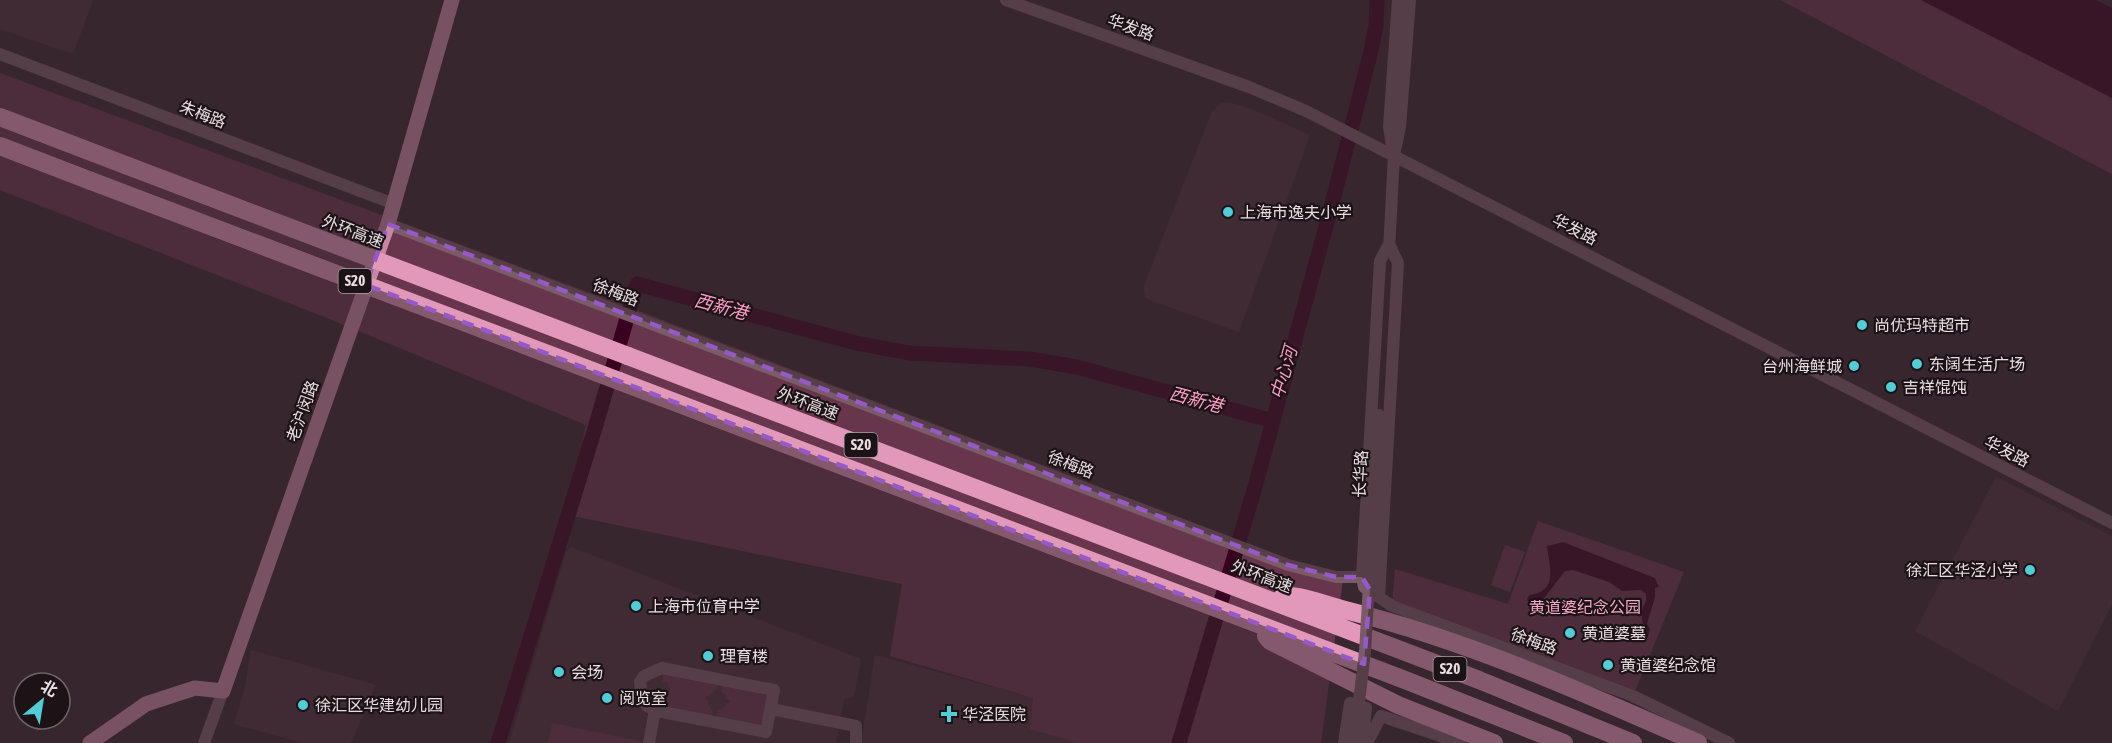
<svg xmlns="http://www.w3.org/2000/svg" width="2112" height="743" font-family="'Asap Condensed','Noto Sans SC',sans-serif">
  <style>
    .built { fill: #49313b }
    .green { fill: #67354c }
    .water { fill: #3a0020 }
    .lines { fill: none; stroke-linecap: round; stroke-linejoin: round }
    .river { stroke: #3a0020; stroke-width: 15 }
    .minor { stroke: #7a5b68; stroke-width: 12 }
    .major { stroke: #c587a1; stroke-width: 15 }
    .highway { stroke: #e298b8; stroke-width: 18 }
    .minor-bridge { stroke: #7a5b68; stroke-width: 12 }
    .highway-bridge { stroke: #e298b8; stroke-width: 18 }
    .marked { fill: none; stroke: #9758c8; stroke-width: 4.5; stroke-dasharray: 12 8; stroke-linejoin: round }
    .poi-dot { fill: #52ccd5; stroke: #1b1316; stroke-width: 2 }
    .labels { text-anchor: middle; stroke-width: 4.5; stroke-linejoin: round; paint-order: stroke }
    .shield { fill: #1b1316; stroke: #aca0a5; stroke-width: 1.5 }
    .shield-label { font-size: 15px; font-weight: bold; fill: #eadde2 }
    .street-label { font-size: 16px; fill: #eadde2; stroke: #1b1316 }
    .poi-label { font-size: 16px; fill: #eadde2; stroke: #1b1316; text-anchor: start }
    .park-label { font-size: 16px; fill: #f8a8ca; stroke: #1b1316 }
    .water-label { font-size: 18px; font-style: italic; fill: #fe9cc7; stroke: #1b1316 }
  </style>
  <rect width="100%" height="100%" fill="#39272f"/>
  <path class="built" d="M0,0H93L73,54L0,29Z
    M1229,102L1259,112L1310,135L1239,332L1152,301L1146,298L1143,288L1212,111L1222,103Z
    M1996,477L2112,536V604L2058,711L1915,631Z
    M571,547L861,659L854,696L844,700L836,743H509L566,552Z
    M251,650L376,685L351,743H302L234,724L245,687Z
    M875,655L1034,698L1081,743H861Z"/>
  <path class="green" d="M1780,0H1921L2112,98V174Z
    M0,73L639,311L1343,580L1321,743H1079L1030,729L1033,698L890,656L902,584L568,515L586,425L322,316L0,190Z
    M1538,521L1684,572L1633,696L1392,606L1395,569L1508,604Z
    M1505,545L1525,552L1510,592L1491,585Z
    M664,671L718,682L716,690L708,696H705V699L708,701V705L712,710V715L710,717L659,707L661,698L669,694L670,689L667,682L662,681Z
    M723,683L768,692L763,725L716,717L718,710L724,708L726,703L729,704L730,700L726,699V695L721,691Z
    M552,723L640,741V743H548Z"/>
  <path class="water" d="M1921,0H2096L2112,8V98Z
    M1563,542L1655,578L1659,587L1655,588V597L1647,624L1650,629L1648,637H1645L1641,612L1646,601V594L1641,590L1622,591L1609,582L1573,570L1565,571L1538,606L1530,607L1527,599L1529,595C1532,594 1535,594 1538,593C1558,585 1548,560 1547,546Z"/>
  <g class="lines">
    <path class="river" d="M498,743L595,428L637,284L856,343L909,353L1030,359L1077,367L1273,421
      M1179,743L1255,487L1332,204L1370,55L1376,26L1377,0"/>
    <path class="minor" d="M1006,0L1249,87L1306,111L2112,523
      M0,54L394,204
      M1393,151L1389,127L1398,0
      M388,224L1288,565L1336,577H1362
      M1389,250L1394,155L1400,127L1410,0
      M1379,596L1398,263L1389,244L1380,261L1362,577L1364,587L1392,606L1633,696L1729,743
      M662,668L774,690L766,732L657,711L647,706L642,698L640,682L644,676Z
      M771,709L856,726V743
      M204,743L223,691
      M649,743L655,710
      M1344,743L1350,703L1366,708L1362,743
      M1367,743L1381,716L1461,743"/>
    <path class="major" d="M90,743L146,704L195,688L223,691L388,224L452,0"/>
    <path class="highway" d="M0,117L128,166
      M0,146L91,181
      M628,356L1479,680L1633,743
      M619,381L1405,680L1564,743
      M1283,596C1298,594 1329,606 1345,610C1466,640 1583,692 1698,743
      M1266,636L1270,641L1398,705L1494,743"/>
    <path class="minor-bridge" d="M1354,743L1365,652L1379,415"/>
    <path class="highway-bridge" d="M128,166L628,356
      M91,181L619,381"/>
  </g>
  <path d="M0 0H2112V743H0ZM388,224L1288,565L1336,577H1362L1370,590L1364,664L366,285Z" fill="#39272f" fill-opacity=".55" fill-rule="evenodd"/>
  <path class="marked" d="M388,224L1288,565L1336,577H1362L1370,590L1364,664L366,285Z"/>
  <g class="poi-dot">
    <circle cx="1228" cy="212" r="6"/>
    <circle cx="1862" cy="325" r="6"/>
    <circle cx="1917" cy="364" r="6"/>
    <circle cx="1854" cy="366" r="6"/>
    <circle cx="1891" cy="387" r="6"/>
    <circle cx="2030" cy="570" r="6"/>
    <circle cx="636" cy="606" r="6"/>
    <circle cx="1570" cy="633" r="6"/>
    <circle cx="708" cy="656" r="6"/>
    <circle cx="1608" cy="665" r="6"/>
    <circle cx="559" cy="672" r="6"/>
    <circle cx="607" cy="698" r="6"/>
    <circle cx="303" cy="705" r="6"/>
    <path d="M946 705h6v6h6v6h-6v6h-6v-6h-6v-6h6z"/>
  </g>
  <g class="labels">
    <g class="shield">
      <rect x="338.5" y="269" width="33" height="24" rx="4.5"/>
      <rect x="844.5" y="433" width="33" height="24" rx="4.5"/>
      <rect x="1433.5" y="657" width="33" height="24" rx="4.5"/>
    </g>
    <g class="shield-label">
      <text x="355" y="286">S20</text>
      <text x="861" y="450">S20</text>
      <text x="1450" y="674">S20</text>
    </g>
    <g class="street-label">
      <text transform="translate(1131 27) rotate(20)" y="6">华发路</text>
      <text transform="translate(203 114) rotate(21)" y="6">朱梅路</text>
      <text transform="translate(1575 229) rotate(27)" y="6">华发路</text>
      <text transform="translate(353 231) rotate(21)" y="6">外环高速</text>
      <text transform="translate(616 292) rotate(21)" y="6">徐梅路</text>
      <text transform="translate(808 403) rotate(21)" y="6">外环高速</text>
      <text transform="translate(302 411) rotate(-70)" y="6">老沪闵路</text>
      <text transform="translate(2007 451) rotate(27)" y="6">华发路</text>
      <text transform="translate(1071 464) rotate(21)" y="6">徐梅路</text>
      <text transform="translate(1360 474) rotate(-87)" y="6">长华路</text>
      <text transform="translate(1262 576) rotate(21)" y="6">外环高速</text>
      <text transform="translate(1534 641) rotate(20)" y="6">徐梅路</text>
    </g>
    <g class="poi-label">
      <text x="1240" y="218">上海市逸夫小学</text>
      <text x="1874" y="331">尚优玛特超市</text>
      <text x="1929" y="370">东阔生活广场</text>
      <text x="1842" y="372" text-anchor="end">台州海鲜城</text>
      <text x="1903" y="393">吉祥馄饨</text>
      <text x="2018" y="576" text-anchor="end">徐汇区华泾小学</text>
      <text x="648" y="612">上海市位育中学</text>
      <text x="1582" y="639">黄道婆墓</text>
      <text x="720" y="662">理育楼</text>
      <text x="1620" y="671">黄道婆纪念馆</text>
      <text x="571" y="678">会场</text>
      <text x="619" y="704">阅览室</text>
      <text x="315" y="711">徐汇区华建幼儿园</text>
      <text x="962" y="720">华泾医院</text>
    </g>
    <g class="park-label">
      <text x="1585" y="613">黄道婆纪念公园</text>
    </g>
    <g class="water-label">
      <text transform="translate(721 307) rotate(15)" y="6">西新港</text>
      <text transform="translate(1284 373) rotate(-74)" y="6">中心河</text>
      <text transform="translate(1196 400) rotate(15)" y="6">西新港</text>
    </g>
  </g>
  <g transform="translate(42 701) rotate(30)"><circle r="28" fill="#1b1316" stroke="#6e6468" stroke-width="1.5"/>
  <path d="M0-4.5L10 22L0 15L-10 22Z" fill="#52ccd5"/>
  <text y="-9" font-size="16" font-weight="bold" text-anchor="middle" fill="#eadde2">北</text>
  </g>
</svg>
